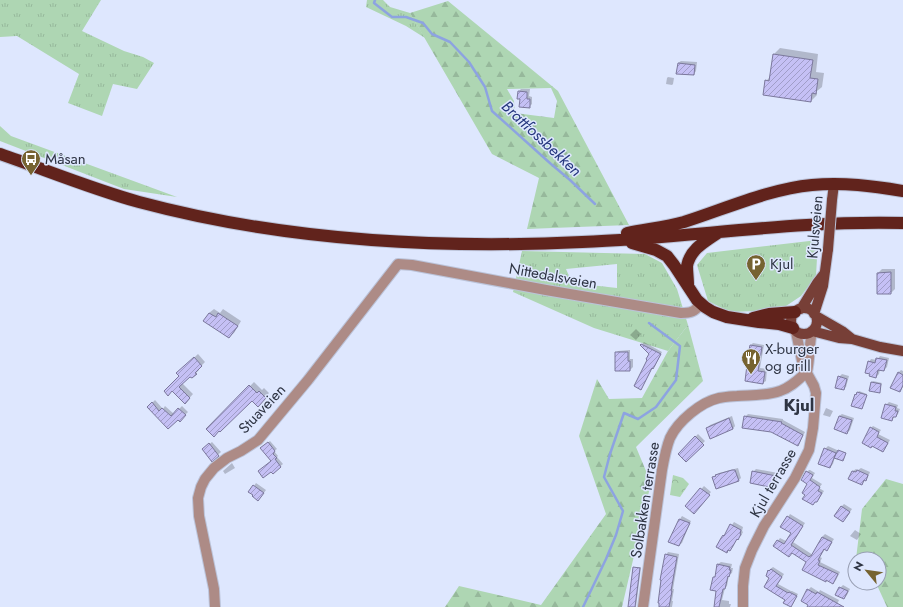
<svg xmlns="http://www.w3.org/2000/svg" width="903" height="607" font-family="Jost,sans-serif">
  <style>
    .grass { fill: url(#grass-tufts); fill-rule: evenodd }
    .forest { fill: url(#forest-firs); fill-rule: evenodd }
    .park { fill: url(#park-crowns) }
    .shadow { fill: #0003 }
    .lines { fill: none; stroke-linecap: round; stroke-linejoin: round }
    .stream { stroke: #8da3e1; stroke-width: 2.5 }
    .building { fill: url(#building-hatch); stroke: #7b789c }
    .minor-casing { stroke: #bbc3d9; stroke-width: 12 }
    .major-casing { stroke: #bbc3d9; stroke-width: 12 }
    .highway-casing { stroke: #bbc3d9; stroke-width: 14 }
    .minor { stroke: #ad8b86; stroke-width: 10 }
    .major { stroke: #773f37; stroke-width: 10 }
    .highway { stroke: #61231c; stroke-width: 12 }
    .major-bridge-casing { stroke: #bbc3d9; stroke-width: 12; stroke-linecap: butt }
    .major-bridge { stroke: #773f37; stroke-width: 10 }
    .labels { text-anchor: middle; stroke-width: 3; stroke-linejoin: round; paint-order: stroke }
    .poi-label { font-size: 15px; fill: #2e3443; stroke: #dee7fe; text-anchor: start }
    .street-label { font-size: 15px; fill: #2e3443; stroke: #dee7fe }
    .water-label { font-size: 16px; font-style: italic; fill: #25377e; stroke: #dee7fe }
    .quarter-label { font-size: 17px; font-weight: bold; fill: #2e3443; stroke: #dee7fe }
  </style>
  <defs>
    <pattern id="grass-tufts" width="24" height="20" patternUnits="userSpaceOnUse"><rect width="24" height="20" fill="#aed6b3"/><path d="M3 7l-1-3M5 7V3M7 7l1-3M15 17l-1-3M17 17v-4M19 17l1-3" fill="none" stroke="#96b89b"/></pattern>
    <pattern id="forest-firs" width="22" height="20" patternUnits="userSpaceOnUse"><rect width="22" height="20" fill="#aed6b3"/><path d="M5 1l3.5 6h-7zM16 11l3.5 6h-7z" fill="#96b89b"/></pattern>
    <pattern id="park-crowns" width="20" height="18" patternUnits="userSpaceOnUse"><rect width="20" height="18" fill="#aed6b3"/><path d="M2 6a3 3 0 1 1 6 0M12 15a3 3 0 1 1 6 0" fill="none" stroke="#96b89b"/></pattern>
    <pattern id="building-hatch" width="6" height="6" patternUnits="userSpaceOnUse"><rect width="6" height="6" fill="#c5c0f5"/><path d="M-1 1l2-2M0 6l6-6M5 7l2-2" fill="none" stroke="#a09dc8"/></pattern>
  </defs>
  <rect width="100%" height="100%" fill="#dee7fe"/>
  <path class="grass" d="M0,0H101L82,31L124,51L143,57L154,63L137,89L113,84L102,116L68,103L79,74L17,36L0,37Z
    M367,0H383L390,7L410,13L425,38L406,26L366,7Z
    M0,126L11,136L177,197L124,189L0,141Z
    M818,240L816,276L801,296L780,310L730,312L708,301L697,265L707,253Z
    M522,251L645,254L662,263L677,289L688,325L668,351L594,328L513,292ZM617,264V288L572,283L566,269Z"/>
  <path class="forest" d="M448,1L558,91L629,225L527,229L539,178L492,154L410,13ZM551,88L557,101L554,118L515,113L514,101L507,89Z
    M688,325L703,381L636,447L651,483L622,607H445L459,586L541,605L606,514L579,436L597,379L609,399L642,398L668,351Z
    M886,479L903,484V607H887L876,583H879V559H856L862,509Z"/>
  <path class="park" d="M673,475L683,478L689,484L680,497L670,495Z"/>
  <path class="shadow" d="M780,48L818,54L816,72L824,73L822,87L817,91V95L811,101L766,81L771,76L774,54Z
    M681,61L697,62L696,71L694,74L678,63Z
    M668,77L674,78L673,84L672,85L666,84L667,78Z
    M521,89H530L529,96L532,97V104L529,107L521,98L519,91Z
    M882,269H895V289L891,293L878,273Z
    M214,309L220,313L223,309L241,321L234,333L229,337L204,321L209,313Z
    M636,329L641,334L636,340L630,335Z
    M644,342L662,352L655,366L652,368L643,386L650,354L641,345Z
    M753,343L764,345L760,368L767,369L766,381L763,383L746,380L751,345Z
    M630,350V359H633V367L630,370L616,353L618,351Z
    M198,354L205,362L198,369L199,370L192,377L190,375L182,383L193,394L185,403L172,390L181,376L178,373Z
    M880,356L889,358L887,367L884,370L880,369L879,374L876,377L871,373L869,362L871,359L877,360Z
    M901,370L903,371V387L900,391L898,373Z
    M842,374L849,376L846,387L843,389L839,377Z
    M873,381L882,383L879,392L872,382Z
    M254,382L262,390L264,388L269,393L258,405L252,399L208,429Z
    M859,391L867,394L862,408L856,395Z
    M155,400L163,409L165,406L174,414L182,406L188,412L180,420L178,418L168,428L148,407Z
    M889,402L898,405L897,408L900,409L898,414L896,416H895L892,420L886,405Z
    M826,408L833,411L830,417L823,415Z
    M748,414L783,419V420L805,432L800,442L798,445L745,417Z
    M842,414L854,418L850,430L847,433L839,416Z
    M732,416L735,426L733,429L707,428L710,425Z
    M873,426L881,430L878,434L890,440L885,449L883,451L871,428Z
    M698,434L705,441L686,461L679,454Z
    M270,441L277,449L274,451L278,456L277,457L283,464L273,472L272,461L263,447Z
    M212,442L221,452L212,460L206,447Z
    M828,446L846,454L835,457L833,464L830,467L825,449Z
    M232,463L235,468L225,474L223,471Z
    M738,468L741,478L739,480L717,488L713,478L716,475L719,473Z
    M861,468L870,472L868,477L862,484L853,471L856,469L858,470Z
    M756,469L778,473L776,484L774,486L753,472Z
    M809,470H810L815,473L812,478L822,484L819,488L824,491L819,499L813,504L806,494L808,484L806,473Z
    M256,483L266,490L261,497L254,495V486Z
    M704,486L711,492L696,510L686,506Z
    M844,504L852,509L846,518L841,507Z
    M790,514L805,523L793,542L813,555L822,537L825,534L834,539L829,547L827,550L825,549L820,557L822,558L820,562L840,572L836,580L833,583L808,562L792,552L774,546L780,538L786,541L792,533L788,517Z
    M682,516L691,521L682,543L679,545L670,541L680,519Z
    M734,522L743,527L742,531L743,532L741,536L737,538L733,547L727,552L724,536Z
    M855,530L861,534L857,540L850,536Z
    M668,552L679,554L673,589H674L672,601H673L672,607H660L666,555Z
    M721,562L732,564L731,568H733L732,573L729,575L727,586L725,588L722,600L729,601V604H731L730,607H715L717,590L714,577L716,575L718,564Z
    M635,567H641L636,607H629L634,568Z
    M773,567L784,574L778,584L791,591H792L798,594L793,604L791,606L786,599L765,587L771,577L767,575L769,570Z
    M843,585L850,589L847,595L844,598L840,588Z
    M811,587L819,592L820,590L839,600L836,607H808V590Z"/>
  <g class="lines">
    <path class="stream" d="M375,0L374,3L392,17H406L423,23L432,34L450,42L469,62L485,87L492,111L551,164L570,180L595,204
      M583,607L606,559L616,535L623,511L604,477L610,454L624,413L638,419L656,407L676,380L680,346L649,323"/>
  </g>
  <path class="building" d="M773,54L813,60L810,78L818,79L816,94L812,93L811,102L763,95L765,80L769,81Z
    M678,63L695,65L694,75L676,74Z
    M518,91L527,92V99H530V108L519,107L520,99H517Z
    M891,272V294H877V273Z
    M209,313L216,317L218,313L238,326L229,338L203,321Z
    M641,344L661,354L653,369L652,368L641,390L634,386L647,360L646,359L649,354L640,345Z
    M750,345L762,347L758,371L765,372L763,384L745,381L747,365H746Z
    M615,352H628V361H630V371H615Z
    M194,357L202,366L195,373L197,374L192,378L190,377L179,387L190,398L185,404L172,391L168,396L164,391L179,376L176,373Z
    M876,358L887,360L884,371L878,370L876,378L869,376L870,374L865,373L868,361L875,363Z
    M898,372L903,375V385L900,392L890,388Z
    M838,376L847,379L844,390L835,388Z
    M871,382L881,384L880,393L869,391Z
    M249,385L257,393L259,391L266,398L258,407L252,401L220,432L219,431L214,437L206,429Z
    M857,392L867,395L862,409L851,406L855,394L856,395Z
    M152,402L159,411L162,408L171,416L178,408L186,415L180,422L178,420L168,429L147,407Z
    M885,404L896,407L895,411H898L896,417H893L892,421L881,418Z
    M744,416L782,422L781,423L803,435L798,446L771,432L742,428Z
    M839,416L852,420L847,434L834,429Z
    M729,418L733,429L710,439L706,428Z
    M870,427L879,432L877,437L888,443L883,452L872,446L871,448L862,443Z
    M695,436L704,445L686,462L678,454Z
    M268,442L275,451L273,454L277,458L275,459L281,467L273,474L271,472L263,478L258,471L271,461L260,448Z
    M209,443L219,456L212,462L202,449Z
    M824,448L836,453L830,468L818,464Z
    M838,450L846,453L843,461L834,458Z
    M732,470H735L739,481L716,489L712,477L716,476L715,475Z
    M857,470L868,475L866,481L864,480L862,485L848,479L852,471L856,472Z
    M752,471L776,476L774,488L750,483Z
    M806,471L813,475L810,480L820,487L818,491L822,493L817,502H815L813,505L802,499L805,495L802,493L807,484L801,480Z
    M253,485L264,493L258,501L252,496L253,495L248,492Z
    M700,488L710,495L694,514L685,506Z
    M841,506L850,512L843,522L834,516Z
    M787,516L803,526L791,545L809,557L810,556H811L822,537L832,542L827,551L824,549L818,560L820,561L818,565L838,574L833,584L826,580V582L802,570L806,562L792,553L789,557L773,546L777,540L784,544L791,533L780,527Z
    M679,519L690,523L679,546L668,542Z
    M730,524L741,530L740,534H741L738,540L737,539L730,551L728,550L727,553L716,547L721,538L723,535L724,536Z
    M665,554L677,557L671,591H672L669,607H659V603H658L661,580H660Z
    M717,564L730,567L729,570H731L729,577L728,576L725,589H723L719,607H714L716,591L710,590L713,577H715Z
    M633,567L640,568L635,607H628Z
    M771,569L782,577L776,586L788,593L789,592L797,596L791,607L783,603L785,600L764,587L769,578L766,576L768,570L769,571Z
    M839,587L848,591L844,599L835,595Z
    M807,589L816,594L817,592L844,607H807L808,605L801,601Z"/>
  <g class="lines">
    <g class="minor-casing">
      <path id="minor" d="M807,372C810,359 809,346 812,331
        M215,607L214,589L199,516L198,498L201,487L205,479L214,468L227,458L241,451L258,440L308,380L398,264L412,265L546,290L681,313C691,313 694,312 701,304
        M643,607L662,470C664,459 666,448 670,438C678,421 701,402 719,398C725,397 731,396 737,396C751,395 766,396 780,391C790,388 798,380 807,372
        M743,607V586L745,568L752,550L764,526L795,478L809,450L813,428L816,393L814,386L803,366L796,332"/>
    </g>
    <g class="major-casing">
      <path id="major" d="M832,200L834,184
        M791 321a13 13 0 1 1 26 0a13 13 0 1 1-26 0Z
        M801,309L817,283L824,274
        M814,314L823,286L828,249
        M816,316L842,331L852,339
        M812,331L839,338L852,339L880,347L903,351"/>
    </g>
    <g class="highway-casing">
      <path id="highway" d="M0,154C46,170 92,189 139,202C281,240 435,249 582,242C689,238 796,220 903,223
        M627,233C646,229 666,227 684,222C725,209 769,189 812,185C843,182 873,186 903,191
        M632,243L656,250L667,256L674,265L697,300L705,307L713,312L727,317L759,322L779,324L793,328
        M688,285C688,279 687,272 687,266C690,249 706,241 719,232
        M753,318L769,314L795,312"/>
    </g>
    <use href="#minor" class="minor"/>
    <use href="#major" class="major"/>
    <use href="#highway" class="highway"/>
    <g class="major-bridge-casing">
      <path id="major-bridge" d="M828,249L832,200"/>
    </g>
    <use href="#major-bridge" class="major-bridge"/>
  </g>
  <defs>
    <g id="bus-pin" transform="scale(1)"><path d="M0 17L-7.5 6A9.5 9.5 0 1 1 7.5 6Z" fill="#766331" stroke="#dee7fe"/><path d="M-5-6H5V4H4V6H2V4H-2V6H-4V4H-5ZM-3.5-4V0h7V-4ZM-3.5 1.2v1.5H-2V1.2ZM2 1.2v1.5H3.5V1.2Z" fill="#fff"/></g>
    <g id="parking-pin" transform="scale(1)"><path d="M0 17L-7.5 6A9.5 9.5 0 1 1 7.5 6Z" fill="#766331" stroke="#dee7fe"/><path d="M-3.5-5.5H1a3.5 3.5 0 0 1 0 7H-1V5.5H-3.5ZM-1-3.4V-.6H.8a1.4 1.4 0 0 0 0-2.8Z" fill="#fff"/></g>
    <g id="restaurant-pin" transform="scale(1)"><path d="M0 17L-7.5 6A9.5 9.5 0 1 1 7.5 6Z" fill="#766331" stroke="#dee7fe"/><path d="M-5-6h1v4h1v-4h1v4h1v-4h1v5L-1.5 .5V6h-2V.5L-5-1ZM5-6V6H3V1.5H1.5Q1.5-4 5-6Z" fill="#fff"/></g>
  </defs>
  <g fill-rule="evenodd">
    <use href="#bus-pin" x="31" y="159"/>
    <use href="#parking-pin" x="756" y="264"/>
    <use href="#restaurant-pin" x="751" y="358"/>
  </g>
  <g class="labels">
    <g class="poi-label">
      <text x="45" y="164">Måsan</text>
      <text x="770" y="269">Kjul</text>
      <text x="765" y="354">X-burger<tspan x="765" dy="17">og grill</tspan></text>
    </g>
    <g class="street-label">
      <text transform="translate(815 227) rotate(-85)" y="5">Kjulsveien</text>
      <text transform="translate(553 276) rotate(10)" y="5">Nittedalsveien</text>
      <text transform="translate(262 409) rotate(-47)" y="5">Stuaveien</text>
      <text transform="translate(773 483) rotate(-60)" y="5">Kjul terrasse</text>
      <text transform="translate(645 500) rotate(-81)" y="5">Solbakken terrasse</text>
    </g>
    <g class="water-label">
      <text transform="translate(542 138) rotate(43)" y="6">Brattfossbekken</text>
    </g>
    <g class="quarter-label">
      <text x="799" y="411">Kjul</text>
    </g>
  </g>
  <g transform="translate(867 571) rotate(299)"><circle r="19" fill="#dee7fe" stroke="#989fb3"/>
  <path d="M0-3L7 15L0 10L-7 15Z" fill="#766331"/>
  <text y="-6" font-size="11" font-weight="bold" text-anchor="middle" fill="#2e3443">N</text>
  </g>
</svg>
